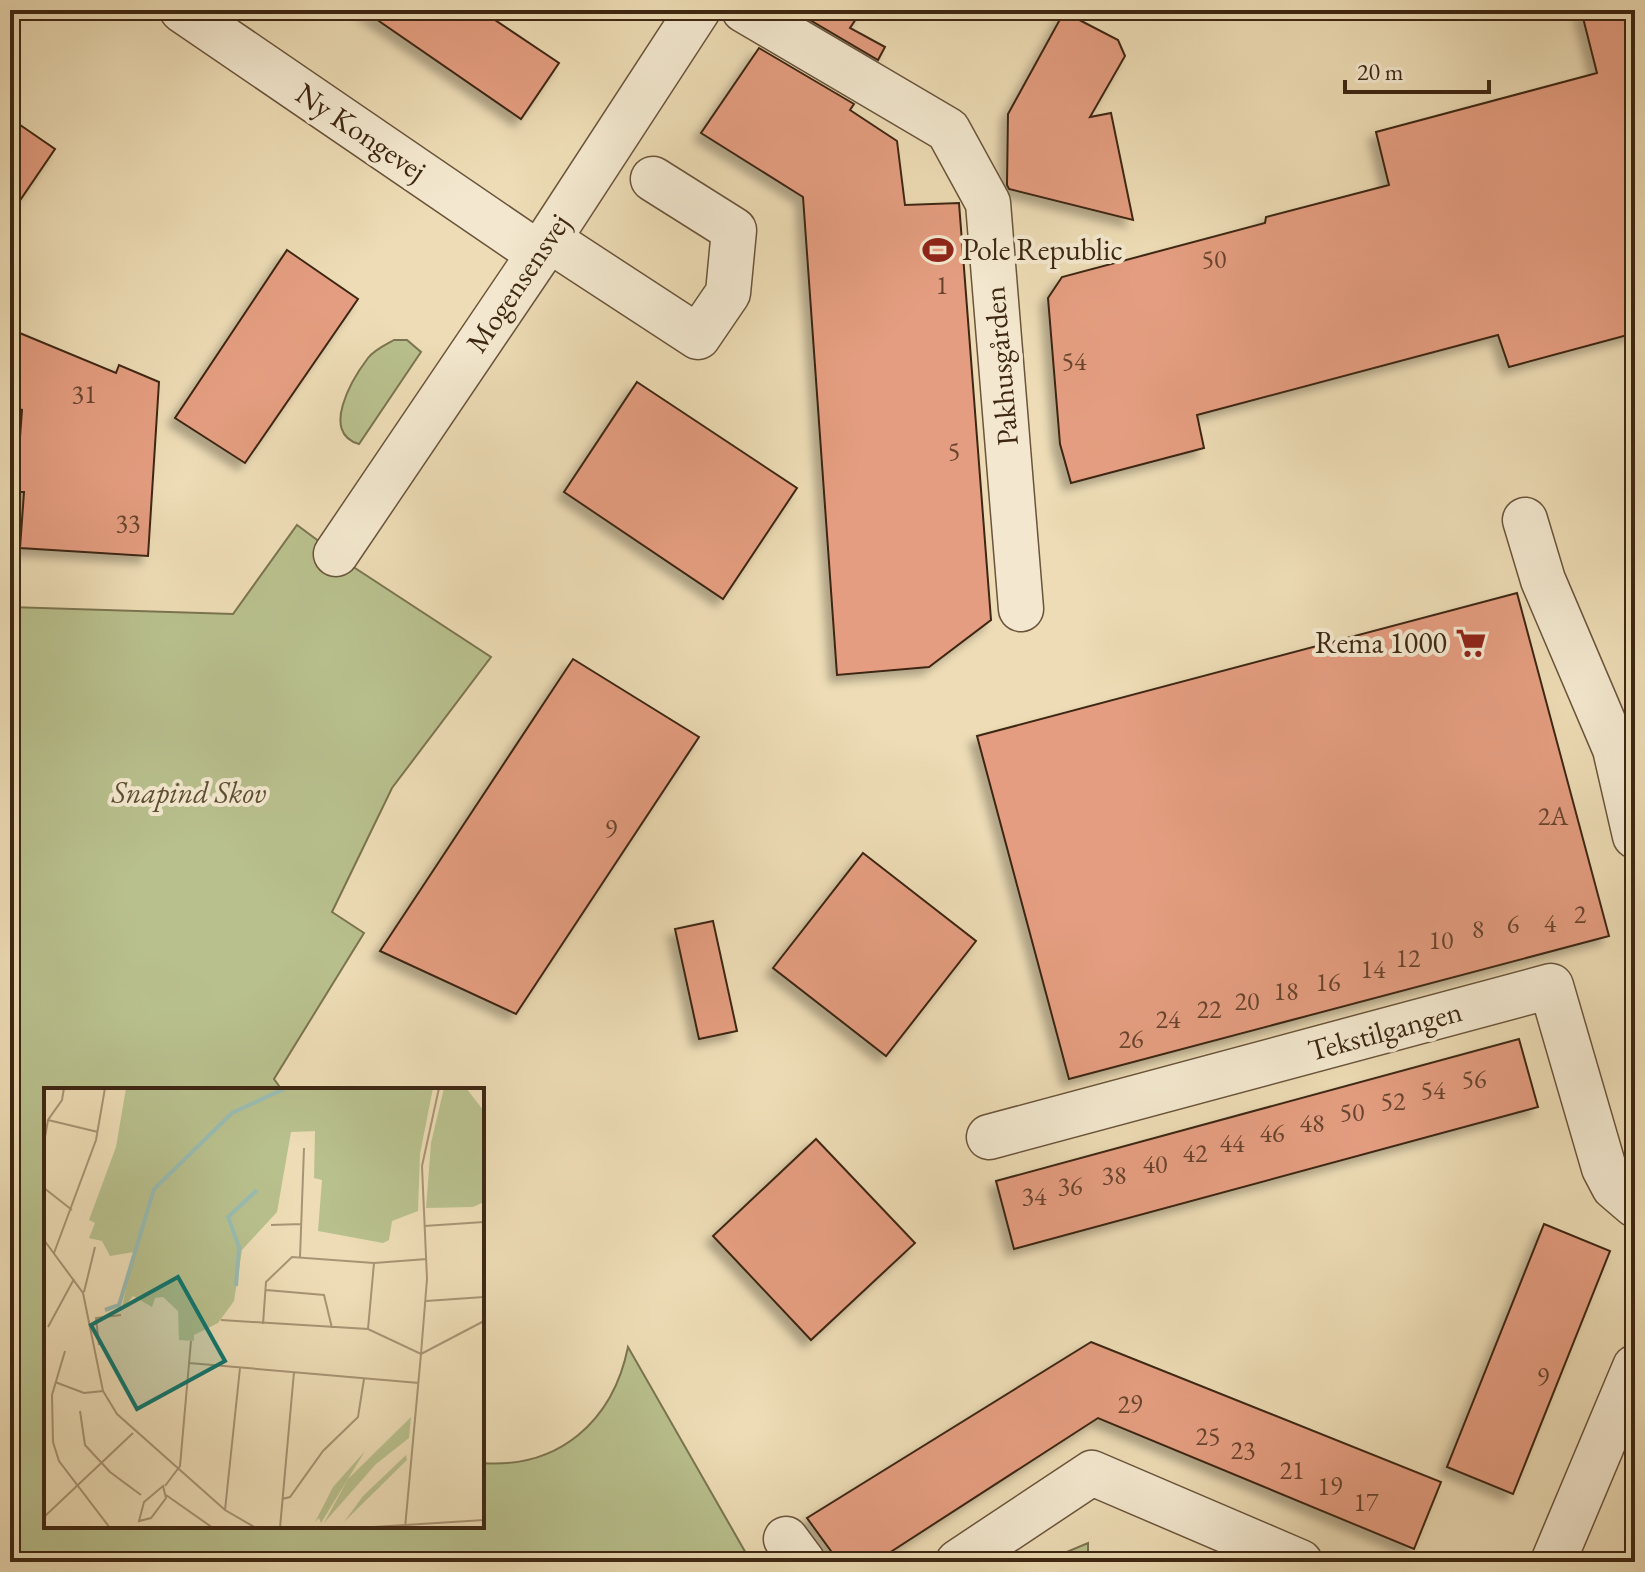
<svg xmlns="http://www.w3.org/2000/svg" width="1645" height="1572" font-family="'EB Garamond',serif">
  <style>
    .green { fill: #b8c08d; stroke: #7b7450; stroke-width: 2 }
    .building { fill: #e49d80; stroke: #3e2712; stroke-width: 2; filter: url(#shadow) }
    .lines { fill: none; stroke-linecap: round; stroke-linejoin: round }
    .minor-casing { stroke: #6a543b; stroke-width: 47 }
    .minor { stroke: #f3e8cf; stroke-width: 44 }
    .labels { text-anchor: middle; stroke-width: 8; stroke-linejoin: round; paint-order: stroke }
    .number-label { font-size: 26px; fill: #68442e }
    .street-label { font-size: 30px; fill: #3e2712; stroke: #f3e8cf }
    .poi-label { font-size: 30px; fill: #3e2712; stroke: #f3e8cf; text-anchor: start }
    .park-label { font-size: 30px; font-style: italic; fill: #5c4d31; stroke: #f3e8cf }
    .inset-river { fill: none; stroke: #99bbb1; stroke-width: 4 }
    .inset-road { fill: none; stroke: #a79474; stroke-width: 2 }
    .view { fill: #0f766e; fill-opacity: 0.15; stroke: #0f766e; stroke-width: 4 }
    .inset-edge { fill: none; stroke: #3e2712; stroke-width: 4 }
  </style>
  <defs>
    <filter id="shadow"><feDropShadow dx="-7" dy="7" stdDeviation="4" flood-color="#0004"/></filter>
  </defs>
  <rect width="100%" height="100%" fill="#eddcb5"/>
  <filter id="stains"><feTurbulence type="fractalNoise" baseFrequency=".0025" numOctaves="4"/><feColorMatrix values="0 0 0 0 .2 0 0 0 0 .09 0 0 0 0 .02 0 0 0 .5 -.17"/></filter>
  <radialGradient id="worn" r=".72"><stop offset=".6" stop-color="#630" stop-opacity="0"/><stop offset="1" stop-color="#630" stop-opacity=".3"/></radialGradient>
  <path class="green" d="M394,340H407L421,352L359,444C320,433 352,379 368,358C374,350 385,345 394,340Z
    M297,525L355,568L491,657L392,788L332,912L364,933L274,1079L282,1090H46V1526H482V1463C559,1469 613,1421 628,1347L751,1562H10V607L233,614Z
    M1088,1543V1562H1043Z"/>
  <path class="building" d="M363,10H480L559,63L521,119Z
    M793,10H862L850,28L885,47L878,60Z
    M1581,10H1635V333L1509,367L1498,335L1197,415L1204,448L1071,483L1060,444L1048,298L1062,277L1265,223L1266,217L1389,185L1376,132L1597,73Z
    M1064,12L1118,40L1125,56L1090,117L1111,113L1133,220L1009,189L1007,185L1008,114Z
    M759,48L854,104L850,110L897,141L905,205L959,203L991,620L929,667L837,675L803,197L701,133Z
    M10,118L55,149L10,215Z
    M287,250L358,299L245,463L175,418Z
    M10,329L116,373L119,365L159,382L148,556L20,548L24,492H16L22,410L10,405Z
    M637,382L797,488L723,599L564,492Z
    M1517,593L1609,936L1069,1079L977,736Z
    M573,659L699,737L516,1014L380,951Z
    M863,853L976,941L886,1056L773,968Z
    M713,921L737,1031L699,1039L675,929Z
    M1519,1039L1538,1107L1014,1249L996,1181Z
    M816,1139L915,1243L811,1340L713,1236Z
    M1544,1224L1610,1251L1513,1494L1447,1467Z
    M1091,1342L1441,1482L1414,1549L1098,1418L875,1562H839L807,1518Z"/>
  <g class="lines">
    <g class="minor-casing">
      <path id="minor" d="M182,10L539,254
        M744,10L948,130L988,203L1021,609
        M548,239L698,337L728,293L734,230L653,179
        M1525,520L1543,580L1615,749L1635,836
        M336,554L539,254L698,10
        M989,1137L1551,986L1604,1168L1614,1187L1635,1205
        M786,1539L803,1562
        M958,1562L1092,1473L1300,1562
        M1553,1562L1635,1367"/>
    </g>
    <use href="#minor" class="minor"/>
  </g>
  <defs>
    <g id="stadium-bare" transform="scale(2.4)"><path d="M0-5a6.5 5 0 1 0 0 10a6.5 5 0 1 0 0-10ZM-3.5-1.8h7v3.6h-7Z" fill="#8f2418" stroke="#f3e8cf" stroke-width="2.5" paint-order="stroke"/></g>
    <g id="supermarket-bare" transform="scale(2.4)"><path d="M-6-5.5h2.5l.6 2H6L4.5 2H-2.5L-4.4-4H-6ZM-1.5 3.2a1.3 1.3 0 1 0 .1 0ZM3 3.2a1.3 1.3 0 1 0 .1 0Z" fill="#8f2418" stroke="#f3e8cf" stroke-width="2.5" paint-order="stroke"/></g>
  </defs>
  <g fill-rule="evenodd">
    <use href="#stadium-bare" x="938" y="250"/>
    <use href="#supermarket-bare" x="1471" y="643"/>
  </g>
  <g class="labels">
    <g class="number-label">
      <text x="1214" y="268">50</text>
      <text x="942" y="294">1</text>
      <text x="1074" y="370">54</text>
      <text x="84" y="403">31</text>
      <text x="954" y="460">5</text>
      <text x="128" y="532">33</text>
      <text x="1553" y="825">2A</text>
      <text x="611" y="838">9</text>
      <text x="1580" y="923">2</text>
      <text x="1550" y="932">4</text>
      <text x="1513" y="933">6</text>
      <text x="1478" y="938">8</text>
      <text x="1441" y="949">10</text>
      <text x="1408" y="967">12</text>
      <text x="1373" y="978">14</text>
      <text x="1328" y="991">16</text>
      <text x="1286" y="1000">18</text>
      <text x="1247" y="1010">20</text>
      <text x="1209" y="1018">22</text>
      <text x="1168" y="1028">24</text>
      <text x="1131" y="1048">26</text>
      <text x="1474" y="1088">56</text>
      <text x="1433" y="1099">54</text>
      <text x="1393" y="1110">52</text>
      <text x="1352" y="1121">50</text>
      <text x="1312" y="1132">48</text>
      <text x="1272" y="1142">46</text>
      <text x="1232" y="1152">44</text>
      <text x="1195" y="1162">42</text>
      <text x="1155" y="1173">40</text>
      <text x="1114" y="1184">38</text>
      <text x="1070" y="1195">36</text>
      <text x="1034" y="1205">34</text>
      <text x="1543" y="1386">9</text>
      <text x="1130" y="1413">29</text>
      <text x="1208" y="1445">25</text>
      <text x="1243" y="1459">23</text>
      <text x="1292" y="1479">21</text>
      <text x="1330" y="1495">19</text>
      <text x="1366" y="1511">17</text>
    </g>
    <g class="street-label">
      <text transform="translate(361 132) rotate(34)" y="10">Ny Kongevej</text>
      <text transform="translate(518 283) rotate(-56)" y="10">Mogensensvej</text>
      <text transform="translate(1001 366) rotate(-95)" y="10">Pakhusgården</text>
      <text transform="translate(1385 1031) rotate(-15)" y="10">Tekstilgangen</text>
    </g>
    <g class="poi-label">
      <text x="962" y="260">Pole Republic</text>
      <text x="1447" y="653" text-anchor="end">Rema 1000</text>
    </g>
    <g class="park-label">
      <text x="189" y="803">Snapind Skov</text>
    </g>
  </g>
  <g transform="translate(44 1088)">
    <rect width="440" height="440" fill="#eddcb5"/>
    <path d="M82,0H389L376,66L374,123L348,133L345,152L339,155L274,143L278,92L270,90L271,43L247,44L233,124L198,162L190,213L174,235L150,247V253L135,252L134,223L119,209L111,210L108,219L89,208L77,223L90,164L66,168L58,153L45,150L51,135L45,132L72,59ZM400,0H422L440,23V114L429,119L382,120L387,55ZM367,329L365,350L332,376L280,435L304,391ZM321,363L277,435L275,430L271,434L289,399ZM362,367L363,372L300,434L319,408Z" fill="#b8c08d"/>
    <path class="inset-river" d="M192,198L195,159L184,129L213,102M61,222L75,217L110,101L188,25L242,0"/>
    <path class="inset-road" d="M4,32L54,44M0,55L4,32L18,12L20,0M0,100L28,122M227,137L258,136M380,138L440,134M0,152L39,205L59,303L73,326L181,422L212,440M10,165L52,52L61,0M256,169L260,60M222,202L280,207L288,240M40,204L51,159M382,213L440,209M177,232L324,241L377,266L383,191L378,78L395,0M219,236L222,194L248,169L330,175L383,171M4,239L30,191M324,241L330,175M55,257L52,230L77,227M21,263L8,307L9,354L15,373L66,440M145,275L375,295M11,294L40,305L59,303M36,323L41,357L66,384L97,407M119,398L122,410L107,430L95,433L100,414ZM121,398L136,378L147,253M122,407L169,440M238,411L246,409L279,363L314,329L320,291M181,422L196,280M0,429L89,345M236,440L250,284M314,440L440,432M361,440L377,266L440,233"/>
    <path class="view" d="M134,189L181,273L93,321L47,237Z"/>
    <rect width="440" height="440" class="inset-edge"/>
  </g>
  <rect width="1645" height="1572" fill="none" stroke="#eddcb5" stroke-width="40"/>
  <rect x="12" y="12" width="1621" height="1548" fill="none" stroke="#3e2712" stroke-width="4"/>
  <rect x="20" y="20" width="1605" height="1532" fill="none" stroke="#3e2712" stroke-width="2"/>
  <path d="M1345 80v12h144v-12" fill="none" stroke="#3e2712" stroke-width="4"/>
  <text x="1357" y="80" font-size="24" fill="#3e2712" stroke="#f3e8cf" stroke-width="6" paint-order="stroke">20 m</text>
  <rect width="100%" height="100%" filter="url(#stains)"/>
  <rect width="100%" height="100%" fill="url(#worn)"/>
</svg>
